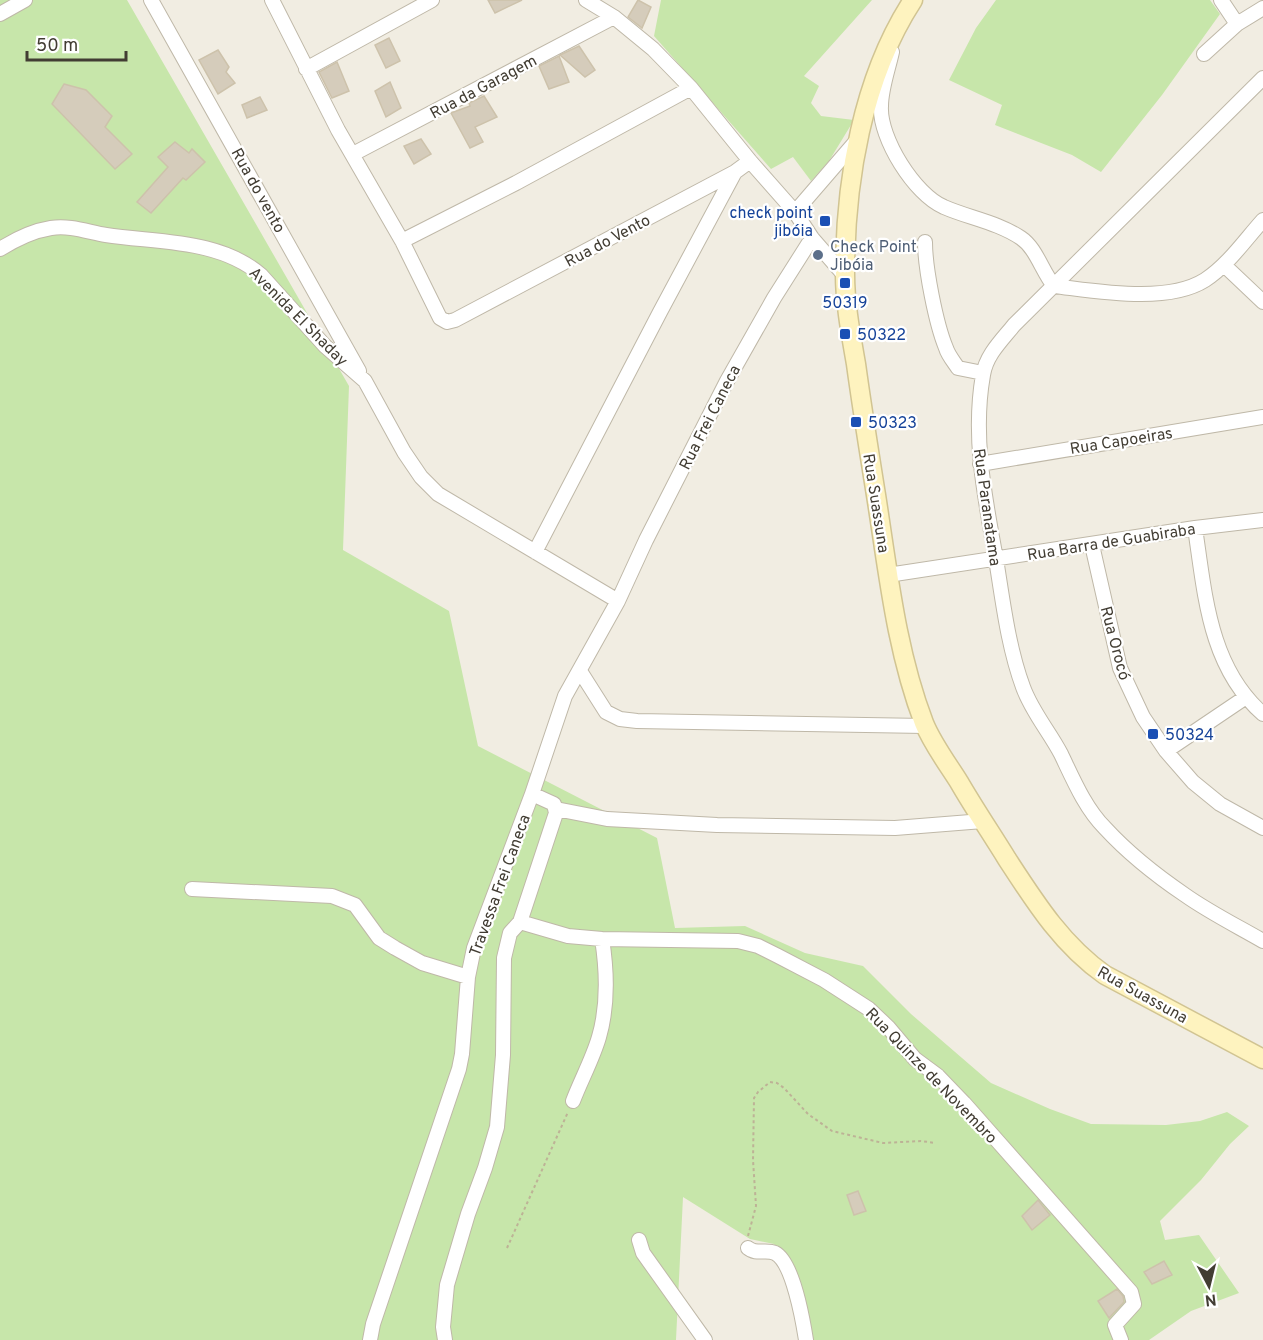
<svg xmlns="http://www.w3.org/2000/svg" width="1263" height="1340" font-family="Overpass,sans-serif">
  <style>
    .green { fill: #c7e6aa }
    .building { fill: #d5ccbb; stroke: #cdc2ab; stroke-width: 1.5 }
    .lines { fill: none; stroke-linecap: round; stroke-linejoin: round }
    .street-casing { stroke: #bfb8a8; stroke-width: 16 }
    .secondary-casing { stroke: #d1c492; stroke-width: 21 }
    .path { stroke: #bdb296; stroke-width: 2; stroke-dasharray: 3 3; stroke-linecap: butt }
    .street { stroke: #fff; stroke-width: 14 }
    .secondary { stroke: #fef3bf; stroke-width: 18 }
    .transit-dot { fill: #1a4fb4; stroke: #fff; stroke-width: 2 }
    .service-dot { fill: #5c6f8a; stroke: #fff; stroke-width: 2 }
    .labels { text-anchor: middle; stroke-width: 4.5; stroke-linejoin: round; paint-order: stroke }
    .street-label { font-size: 16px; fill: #423d33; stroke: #fff }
    .transit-label { font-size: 16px; fill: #164399; stroke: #fff; text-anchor: start }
    .service-label { font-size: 16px; fill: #4e5e75; stroke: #fff; text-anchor: start }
  </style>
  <rect width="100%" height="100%" fill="#f1ede2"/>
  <path class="green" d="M0,0H127L349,386L343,550L449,611L478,746L657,838L675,928L745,926L805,953L863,966L911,1014L991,1083L1050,1109L1091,1124L1166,1125L1200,1121L1227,1112L1249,1126L1230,1144L1201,1180L1160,1221L1165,1240L1199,1235L1239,1293L1191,1311L1149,1340H809L802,1286L774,1244L750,1239L683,1197L676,1340H0Z
    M661,0H872L804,76L819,86L811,103L821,116L854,120L829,161L811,181L793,157L771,169L654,36Z
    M996,0H1210L1220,14L1162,95L1101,172L1072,155L995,125L1002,105L949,80L976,28Z"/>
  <path class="building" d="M488,0H522L495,13Z
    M638,0L651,7L642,28L628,17Z
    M389,38L400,61L386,68L375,45Z
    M579,46L595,70L585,77L560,55Z
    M218,50L229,67L226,72L235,83L218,94L199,60Z
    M559,56L569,82L549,89L539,66Z
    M337,62L349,91L332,98L319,72Z
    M390,82L401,108L386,117L375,91Z
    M64,84L86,90L112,116L105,127L132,154L115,169L52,104Z
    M484,96L497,117L475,127L483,142L470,148L451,113L470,106L469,103Z
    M260,97L267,110L247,118L242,105Z
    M421,139L431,154L414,164L404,146Z
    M175,142L189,153L192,149L205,162L186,180L183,178L151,213L137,202L168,167L158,157Z
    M858,1191L866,1211L854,1215L847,1195Z
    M1038,1200L1050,1215L1032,1230L1022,1216Z
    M1164,1261L1172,1275L1152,1284L1144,1272Z
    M1117,1289L1123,1296L1124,1302L1109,1318L1098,1301Z"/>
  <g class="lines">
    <g class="street-casing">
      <path id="street" d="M151,0L359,371
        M272,0L338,130L402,241L440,318L447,322L455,320L735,172L750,161
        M586,0L614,17L653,49L691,88L750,161L795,212L812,238L845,276
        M1221,0L1237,24
        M0,14L25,0
        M892,52C888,70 881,89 881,106C879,138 915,195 944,207C969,218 997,222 1021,238C1036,248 1042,271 1054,286C1097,291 1167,304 1205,280C1228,265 1245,240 1263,220
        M1204,54L1237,24L1263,8
        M306,69L432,0
        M1263,78L1014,325C1002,340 986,355 983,375C972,437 985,498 996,559C1003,602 1008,646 1023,687C1032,712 1049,731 1061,754C1073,779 1085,808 1105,828C1128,853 1157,876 1185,895C1209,912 1237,926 1263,941
        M353,154L614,17
        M795,212L858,139
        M402,241L516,183L691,88
        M925,242C925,268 936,324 946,348C948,355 954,362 958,368L983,373
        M0,249C16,239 32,231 51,228C70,225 88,232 106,235C158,243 219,239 261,275L325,346L365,381L404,452L421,477L438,494L618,601
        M1224,265L1263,302
        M980,464L1263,417
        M1195,528C1205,594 1209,667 1263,714
        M1092,545L1120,668L1143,717L1166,751L1193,782L1220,804L1263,828
        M535,552L660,312L735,172
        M888,575L1195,528L1263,520
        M580,671L606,712L620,719L637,721L925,726
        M1166,751L1246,697
        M556,809L607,819L717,825L895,828L983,821
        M192,889L332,896L355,905L379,938L395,948L422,963L468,977
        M520,922L568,936L602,939L738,941L758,946L778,956L824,980L869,1009L888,1027L915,1059L938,1076L964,1103L1131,1292L1134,1304L1115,1325L1121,1340
        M573,1101C581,1080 593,1058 599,1037C608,1006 607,971 602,939
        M639,1240L643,1253L705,1340
        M748,1248C756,1255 766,1249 775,1253C793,1262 803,1321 806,1340
        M370,1340L373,1324L459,1069L462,1054L468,977L474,948L532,794L565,696L618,601L646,540L727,381L774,298L812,238
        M445,1340L443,1327L447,1285L468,1214L485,1168L497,1127L503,1055L504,958L510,933L520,922L556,813L554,804L532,794"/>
    </g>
    <g class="secondary-casing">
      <path id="secondary" d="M913,0C862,78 845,182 845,274C845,304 851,335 856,364C862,408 869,451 876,495C888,571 896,650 924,723C932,743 947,763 959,782C974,808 991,833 1007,859C1035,902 1062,945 1105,975L1263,1059"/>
    </g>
    <path class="path" d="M748,1236L756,1206L753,1160L754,1098L758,1092L770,1082L777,1083L784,1088L808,1114L832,1131L883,1143L921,1141L935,1143
      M507,1248L568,1112"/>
    <use href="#street" class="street"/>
    <use href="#secondary" class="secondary"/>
  </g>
  <g class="transit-dot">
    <rect x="819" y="215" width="12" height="12" rx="3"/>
    <rect x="839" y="277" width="12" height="12" rx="3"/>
    <rect x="839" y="328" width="12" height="12" rx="3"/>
    <rect x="850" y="416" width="12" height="12" rx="3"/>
    <rect x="1147" y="728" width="12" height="12" rx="3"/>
  </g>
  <circle class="service-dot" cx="818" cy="255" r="6"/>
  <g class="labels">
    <g class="street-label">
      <text transform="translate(483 86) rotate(-28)" y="6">Rua da Garagem</text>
      <text transform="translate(259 190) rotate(61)" y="6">Rua do vento</text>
      <text transform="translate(607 240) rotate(-28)" y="6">Rua do Vento</text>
      <text transform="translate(299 316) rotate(45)" y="6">Avenida El Shaday</text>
      <text transform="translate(709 417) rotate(-63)" y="6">Rua Frei Caneca</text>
      <text transform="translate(1121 440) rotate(-9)" y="6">Rua Capoeiras</text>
      <text transform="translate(877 503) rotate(81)" y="6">Rua Suassuna</text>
      <text transform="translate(988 507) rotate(82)" y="6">Rua Paranatama</text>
      <text transform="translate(1111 541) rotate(-9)" y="6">Rua Barra de Guabiraba</text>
      <text transform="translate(1116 643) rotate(75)" y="6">Rua Orocó</text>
      <text transform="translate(499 885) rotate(-70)" y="6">Travessa Frei Caneca</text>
      <text transform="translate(1143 994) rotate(29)" y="6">Rua Suassuna</text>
      <text transform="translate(932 1075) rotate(46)" y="6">Rua Quinze de Novembro</text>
    </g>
    <g class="transit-label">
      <text x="813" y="218" text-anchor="end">check point<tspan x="813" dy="18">jibóia</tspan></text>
      <text x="845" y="308" text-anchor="middle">50319</text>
      <text x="857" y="340">50322</text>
      <text x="868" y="428">50323</text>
      <text x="1165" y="740">50324</text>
    </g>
    <g class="service-label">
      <text x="830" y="252">Check Point<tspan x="830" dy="18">Jibóia</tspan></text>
    </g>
  </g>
  <g transform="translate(1209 1286) rotate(173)" stroke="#ffffff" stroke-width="4.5" paint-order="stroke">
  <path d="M0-4.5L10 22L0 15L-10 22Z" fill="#423d33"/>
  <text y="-9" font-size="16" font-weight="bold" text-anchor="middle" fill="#423d33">N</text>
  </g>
  <path d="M27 51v9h99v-9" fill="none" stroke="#423d33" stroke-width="3"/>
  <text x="36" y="51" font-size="18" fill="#423d33" stroke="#ffffff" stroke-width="4.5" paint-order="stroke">50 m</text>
</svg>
